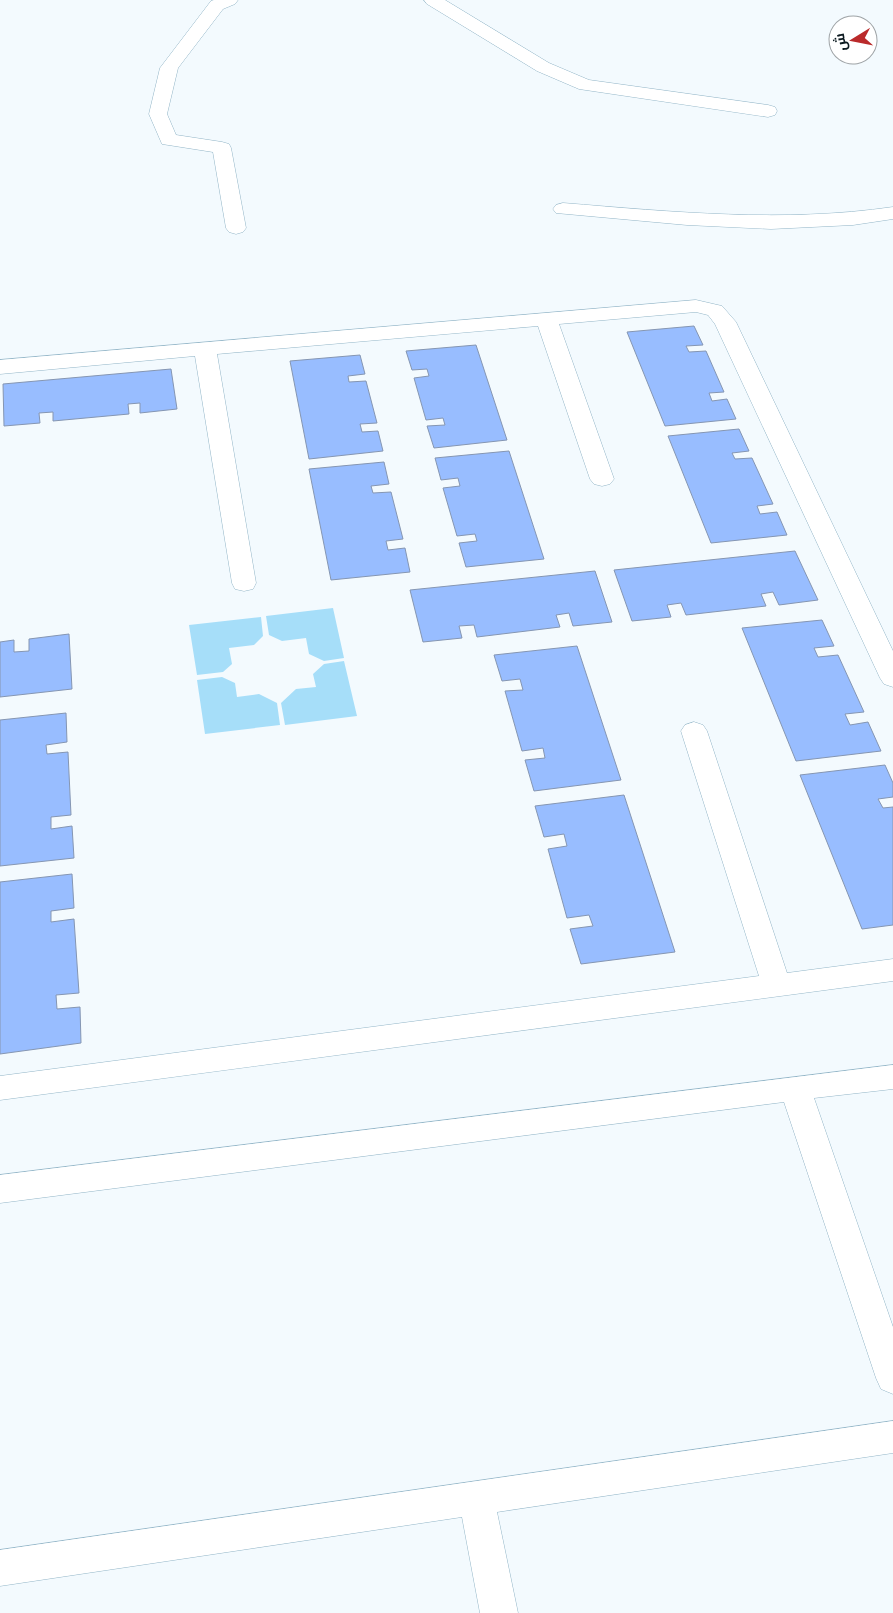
<svg xmlns="http://www.w3.org/2000/svg" width="893" height="1613" font-family="Cabin,Cairo,sans-serif">
  <style>
    .green { fill: #a6def9 }
    .building { fill: #98bdff; stroke: #8596b2 }
    .lines { fill: none; stroke-linecap: round; stroke-linejoin: round }
    .street-casing { stroke: #92b5c7; stroke-width: 1 }
    .street { fill: #fff; fill-rule: evenodd }
  </style>
  <rect width="100%" height="100%" fill="#f3fafe"/>
  <path class="green" d="M333,608L344,658L324,661L309,654L306,638L282,641L269,635L266,616Z
    M261,617L263,636L254,645L229,648L232,664L223,672L197,675L189,625Z
    M344,661L357,716L285,725L281,703L296,689L316,687L313,674L324,664Z
    M222,677L235,683L237,697L259,694L277,703L280,725L205,734L197,680Z"/>
  <path class="building" d="M694,326L703,345L686,346L689,352L706,351L724,392L709,393L712,401L727,399L736,419L665,426L627,332Z
    M476,345L507,440L434,448L427,426L445,425L443,418L426,420L414,378L429,376L427,369L412,370L406,351Z
    M360,355L365,374L348,376L349,382L366,381L377,423L360,424L362,432L378,431L383,451L309,459L290,361Z
    M171,369L177,409L140,413V403L128,404L129,414L53,421V412L39,413L40,423L4,426L3,384Z
    M739,429L749,451L732,453L735,459L752,458L773,504L757,506L760,514L777,512L787,535L711,543L668,436Z
    M509,451L544,559L466,567L459,543L477,541L475,534L457,536L443,488L460,486L458,478L441,480L435,458Z
    M384,462L389,484L371,486L373,493L391,492L403,539L386,541L388,550L405,548L410,572L331,580L309,469Z
    M795,551L818,600L779,605L773,592L761,594L766,606L686,615L681,603L667,605L671,617L632,621L614,570Z
    M595,571L612,622L573,626L569,613L556,615L560,627L477,637L474,625L459,626L462,638L423,642L410,590Z
    M822,620L834,646L814,648L818,657L838,655L864,712L845,714L850,725L868,722L881,751L796,761L742,628Z
    M69,634L72,689L0,697V642L14,640V652L29,651V639Z
    M577,646L621,780L534,791L525,760L545,758L543,748L522,751L505,691L523,690L520,679L502,681L494,655Z
    M66,713L67,742L46,745L47,754L68,752L71,815L51,817V829L72,826L74,858L0,866V720Z
    M885,765L893,783V797L878,799L883,808L893,807V925L862,929L800,775Z
    M624,795L675,952L581,964L570,929L593,926L589,915L567,918L548,849L567,846L564,834L544,837L535,806Z
    M72,874L74,908L51,911V922L74,919L79,993L56,995L57,1009L80,1007L81,1043L0,1054V882Z"/>
  <g class="lines">
    <g class="street-casing">
      <path id="street" d="M214,0H238L235,4L223,9L178,68L167,114L176,135L222,142L229,144L231,148L246,228L243,232L236,234L229,232L226,228L213,152L162,144L149,114L160,68L211,1Z
        M424,0H445L549,63L589,80L768,105L775,107L777,111L775,115L768,117L579,89L537,71L427,4Z
        M563,203C674,212 783,223 893,207V219L853,225L771,229L687,225L556,213L553,209L556,205Z
        M696,300L722,306L736,322L893,651V687L884,684L880,678L715,324L708,315L696,312L559,324L614,479L610,484L602,486L594,484L590,479L538,326L217,354L256,583L253,589L244,591L235,589L232,583L195,356L0,374V360Z
        M694,722L703,725L707,731L787,973L893,959V981L0,1100V1076L759,976L681,731L685,725Z
        M893,1065V1089L814,1098L893,1327V1394L881,1389L876,1378L784,1102L0,1203V1175Z
        M893,1421V1453L497,1512L518,1613H480L462,1517L0,1586V1550Z"/>
    </g>
    <use href="#street" class="street"/>
  </g>
  <g transform="translate(853 40) rotate(260)"><circle r="24" fill="#ffffff" stroke="#9ea3a6"/>
  <path d="M0-4L9 19L0 12L-9 19Z" fill="#ba2a2b"/>
  <text y="-8" font-size="14" font-weight="bold" text-anchor="middle" fill="#0c1a20">ش</text>
  </g>
</svg>
